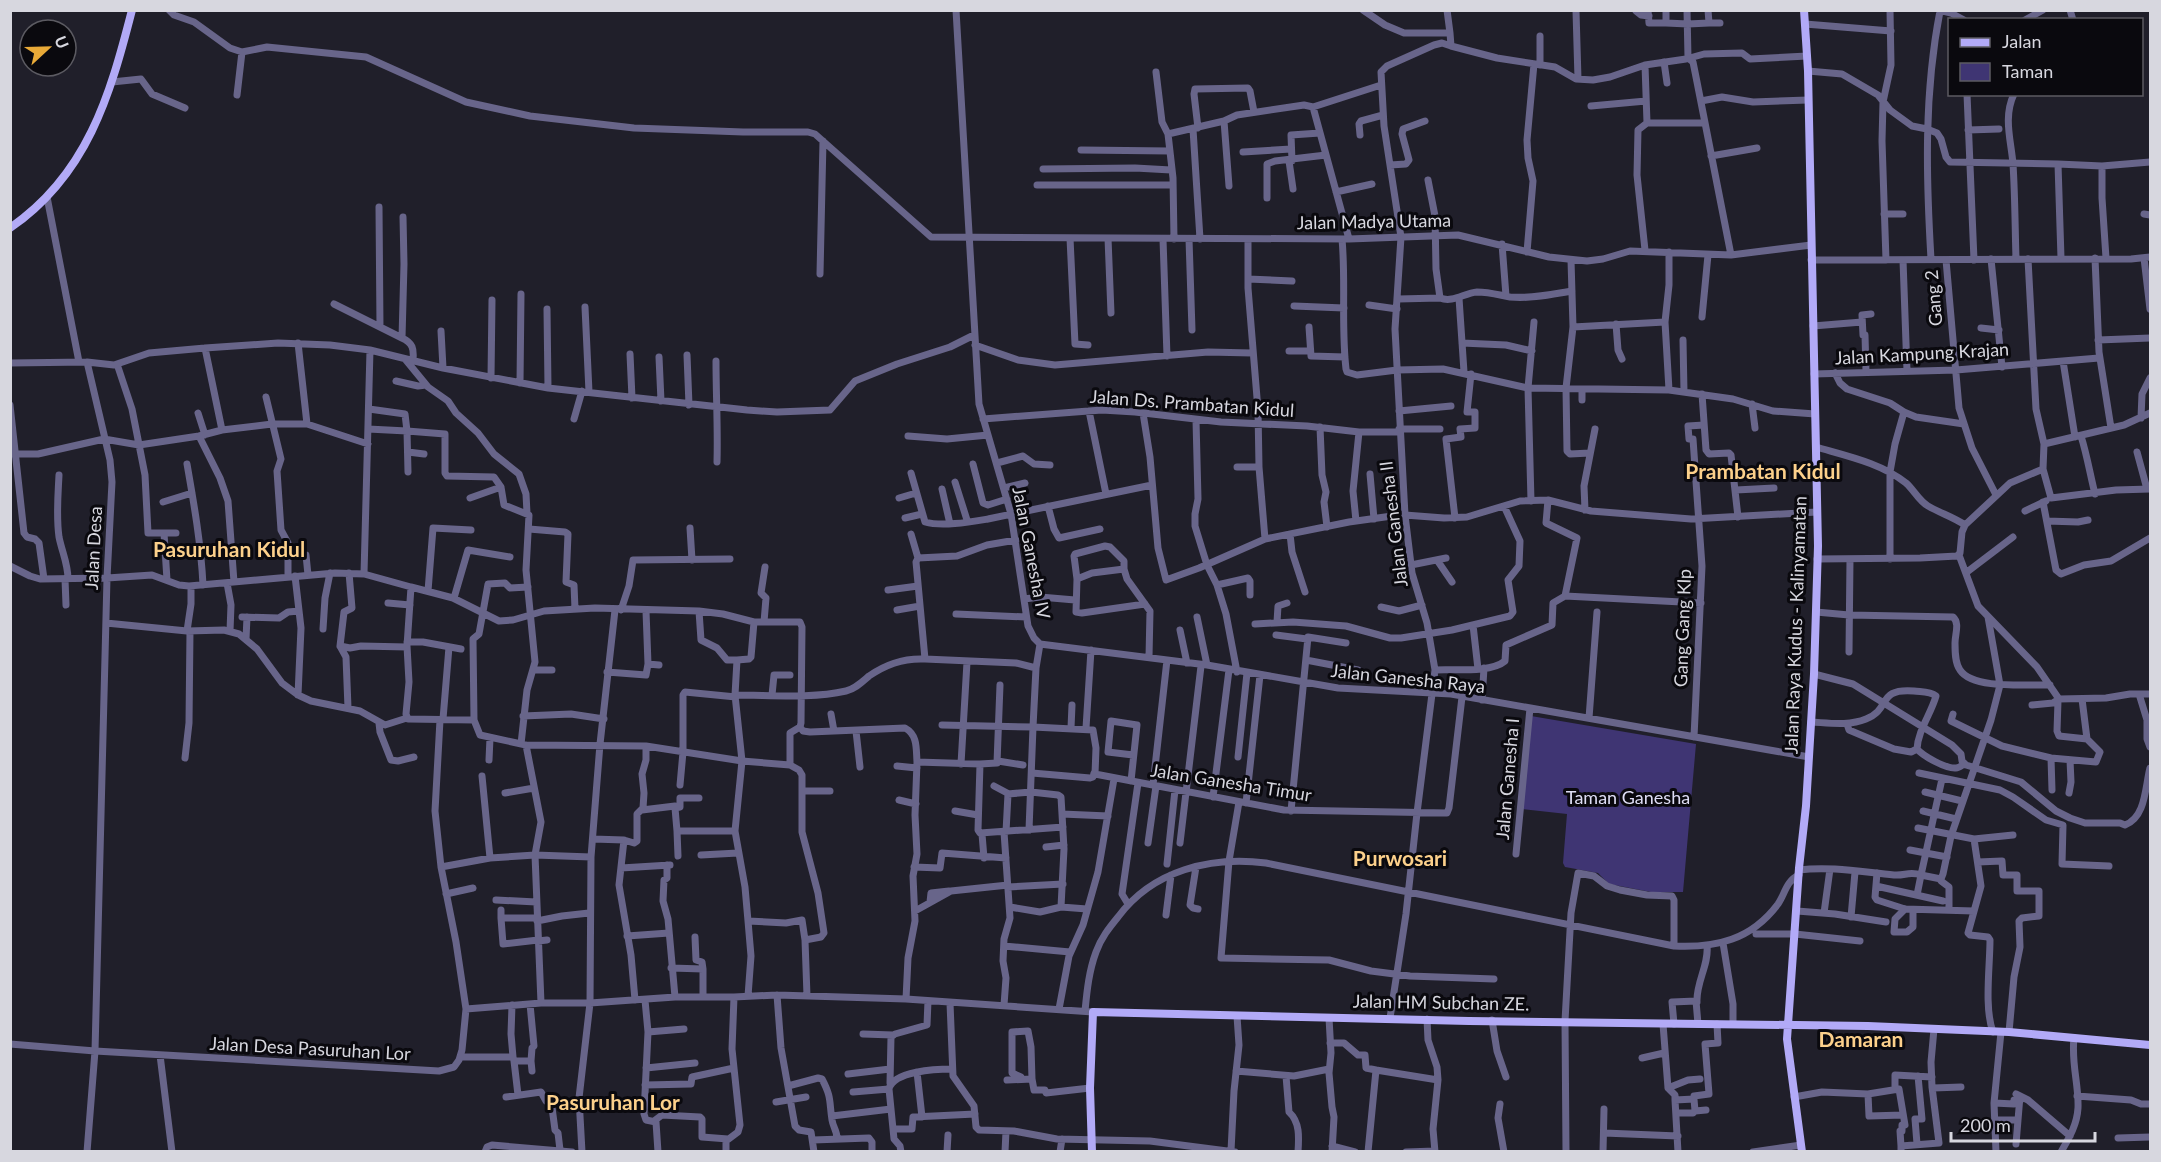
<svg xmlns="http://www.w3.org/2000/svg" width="2161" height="1162" font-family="Lato,sans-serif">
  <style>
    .green { fill: #3f3573 }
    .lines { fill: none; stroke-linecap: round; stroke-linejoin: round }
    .minor { stroke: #68658a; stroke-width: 7 }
    .major { stroke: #b2aaf7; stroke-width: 8 }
    .labels { text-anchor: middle; stroke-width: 6; stroke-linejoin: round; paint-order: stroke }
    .street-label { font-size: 18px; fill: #d7d7df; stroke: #0a090e }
    .park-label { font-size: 18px; fill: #deddf4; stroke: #0a090e }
    .quarter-label { font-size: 21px; font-weight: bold; fill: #fcd08b; stroke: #0a090e }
  </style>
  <rect width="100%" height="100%" fill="#201f2a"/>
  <path class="green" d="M1531,716L1696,744L1683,892H1651L1609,884L1598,873L1565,867L1563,863L1567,814L1522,809Z"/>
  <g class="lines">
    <path class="minor" d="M169,10L174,15L194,22L230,48L242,52L267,47L366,57L466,102L530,116L634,128L743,132H808L815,134L931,237L1349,239L1458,235L1549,257L1587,261L1603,259L1630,251L1731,255L1811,245
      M956,10L979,404L1011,514L1028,626L1034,638L1040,644
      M1363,10L1385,25L1404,33H1450L1451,46L1442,43L1434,45L1387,66L1381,72L1384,126L1401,237L1395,329L1405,515L1412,573L1427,623L1435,670L1417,813L1406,914L1390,1018
      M1447,10L1450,33
      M1648,10L1649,23H1666V10
      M1687,10L1688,58L1693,62L1697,82L1731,255
      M1939,10L1951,13L1964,20
      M2070,10L2073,20
      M1576,11L1578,79
      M1636,11L1641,15L1649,16
      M2025,20L2043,10
      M1666,23L1688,24L1709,23L1708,10
      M1709,23H1720
      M1805,24L1891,31
      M1451,46L1497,58L1555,67L1576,79L1593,80L1610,77L1645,65L1686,59L1704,54L1742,53L1750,59L1807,56
      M1664,62L1667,83
      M1540,65V36
      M1808,71L1842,74L1878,95L1890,110L1912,126L1927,129L1937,133L1941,139L1946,157L1950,162L2058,164
      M1156,72L1162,122L1168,134L1173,178L1174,239
      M112,82L141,79L152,94L185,108
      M1967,94L1974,260
      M2014,94C2003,117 2011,140 2013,164C2015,195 2015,227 2016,259
      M237,95L242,52
      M1701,101L1722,97L1753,102L1808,100
      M1591,106L1646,101
      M1313,107L1381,85
      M1224,121L1229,186
      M1647,123H1705
      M1198,128L1194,94L1195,89L1248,88L1250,91L1254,112
      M1193,129L1200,239
      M1968,130L1999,129
      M1168,134L1224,121L1237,115L1304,105L1313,107L1349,239
      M1360,135L1359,124L1361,121L1383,115
      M1081,150L1170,151
      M1243,152L1291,149
      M1711,156L1757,148
      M1289,161L1293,189
      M1292,161L1291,135L1320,133
      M1390,165L1406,164L1409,160L1402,134L1403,129L1425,121
      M2102,166V198L2106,258
      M1043,169L1135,168L1171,170
      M1428,180L1435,216L1436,269L1440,298C1453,303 1464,293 1477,292C1489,292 1499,295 1510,297C1531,299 1553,294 1572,291
      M1037,185H1173
      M1336,192L1372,184
      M47,197L79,362
      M1267,198V164L1275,161L1326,155
      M379,207L380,327
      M1884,214H1903
      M2144,214L2150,215
      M403,217L404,264L402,338C413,343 414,349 413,360
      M1070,238L1075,344L1088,345
      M1108,238L1111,313
      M1163,239L1167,356
      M1189,239L1192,330
      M1248,239V288L1258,410L1259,467L1265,539
      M1342,239C1346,282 1341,326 1346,369L1347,372L1357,375L1397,370L1443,369L1528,388L1669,390L1733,399L1773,411L1815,414
      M1502,244L1506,296
      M1645,250L1637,175L1638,130L1647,123L1645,65
      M1527,252L1533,181L1528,158L1527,140L1534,64
      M2061,258L2058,164L2102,166L2150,162
      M2095,258L2099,352L2111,428
      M2144,258L2150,309
      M1931,259C1926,175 1924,93 1940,11
      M1991,259L2002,367
      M2028,259L2036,409L2044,444
      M1571,260L1573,327L1566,388L1567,451L1570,454L1590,453
      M1811,260L2131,259L2150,257
      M1886,260L1882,141L1883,102L1891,65L1890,10
      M1903,260L1907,371
      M1946,260L1959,408L1972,448L1996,495
      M820,274L823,141
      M1248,279L1292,281
      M1459,298L1464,372
      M1398,299L1440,298
      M334,304L402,338
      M1369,305L1397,309
      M1294,306L1344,308
      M585,307L589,392
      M547,309L548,388
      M1702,317L1708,255
      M1616,324L1618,350L1622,359
      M1813,326L1862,322
      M1309,327L1311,356L1345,357
      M1573,327L1665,322
      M1981,328L1999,330
      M441,331L443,368
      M1683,340L1684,392
      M2098,340L2150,338
      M298,343L307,424
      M1462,343L1506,345L1532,351
      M975,345L1018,360L1055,365L1208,352L1252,353
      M205,348L222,430
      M1289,351H1310
      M630,354L632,398
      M687,355L689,405
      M659,357L661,401
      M405,359L428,387L448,401L456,413L478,433L494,454L519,474L526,494L527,513
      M716,361C716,395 718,428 717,462
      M2063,361L2075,437
      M87,362L114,365L149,353L205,348L278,343L330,345L370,350L443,368L548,388L747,410L777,412L830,410L855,381L897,364L950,347L974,335
      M10,363L87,362L110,460L112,482L107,578L95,1051L87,1152
      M117,364L132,409L145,475L148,533H176
      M1866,372L1865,335H1863L1862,315L1871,314
      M1835,373L1840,383L1847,389L1890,403L1904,412L1916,417L1964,424
      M1814,374L1956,370L2099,358
      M491,378L492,300
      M396,381L418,386L426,385
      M520,383L521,294
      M1582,389V400
      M1669,390L1665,322L1669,285V252
      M1702,394L1706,450L1709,454L1729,453L1731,455L1738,517
      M266,397L281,459L277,471L281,530L288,543V577
      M1752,404L1755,428
      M10,405L24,533L27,537L35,539L39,543L44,579
      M369,409L405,414L407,431L445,434V473L447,476L494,477L501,487L504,505L529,515L526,570L535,662L527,690L521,744
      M1089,411L1106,494
      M1399,411L1451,406
      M198,413L205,435
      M1143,413L1150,457L1158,548L1166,580L1199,568L1265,539L1349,522L1392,516L1405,515L1444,518L1467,517L1520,501L1548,500L1591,511L1691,519L1817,512
      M2141,418L2142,394L2150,378
      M574,419L582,391
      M983,419L1102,410L1135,412L1221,422L1307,426L1359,432H1399
      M1196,420L1198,499L1195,514V526L1207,565L1217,585L1226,614L1237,672
      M1320,427L1322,475L1326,492L1324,502L1327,527
      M368,429L407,431L408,472
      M1399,429H1440
      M199,436L220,478L228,501L234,582
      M908,436L947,439L988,435
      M2081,436C2087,455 2090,474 2095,494
      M1816,447C1847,456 1881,463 1906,483C1914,490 1919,501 1928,506C1940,513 1953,517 1965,525
      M408,452L424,454
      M2137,452L2147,489
      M10,454H38L104,439L139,445L199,436L222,430L272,424H307L368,444
      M997,463L1023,456L1034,464L1050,465
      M187,464C194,504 201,544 203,585
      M973,464L983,503L988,505L1007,499
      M1237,467H1259
      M2043,469L2051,498L2116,490L2150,489
      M911,473L925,522C942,527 970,522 988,519L1152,485
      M1370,474L1374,519
      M59,475C58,496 56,516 59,537C62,552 68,564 68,579
      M955,482L967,520
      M1004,488L1025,483
      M942,489L950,524
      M1736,490L1774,488
      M470,498L501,487
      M899,498L916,493
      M1548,500L1546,523L1577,538L1565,596L1701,603
      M1531,501L1528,388L1534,322
      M163,502L192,493
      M2043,502L2056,570L2061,574L2084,565L2111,561L2150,538
      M1048,506L1054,529L1059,538L1100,529
      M1585,510L1584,486L1595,429
      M2025,511L2046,501
      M905,518L922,514
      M1455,518L1446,439L1461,437L1460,429L1475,428V412H1467L1471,374
      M1356,521L1353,491L1359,432
      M2047,521L2078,522L2088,520
      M690,528L692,560
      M529,529L565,532L568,534L566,582L574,585L575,609
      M164,533L167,580
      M911,534L918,558
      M1290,534L1292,552L1305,592
      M1016,540L987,545L957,556L918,558L916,562L925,659L1016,663L1036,668
      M306,555L308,575
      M1959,555L1978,606L2037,667L2059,699L2106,698L2130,694H2150
      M1817,559L1920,558L1957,556L1960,553L1962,532L1965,525L2010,483L2043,469L2044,444L2124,425L2150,413
      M1890,559V472L1895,444L1904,412
      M1437,560L1452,582
      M1411,565L1446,558
      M10,566L30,576L40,579L107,578L152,575L179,585L189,586L335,573L364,574L411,587
      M1124,569V561L1110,547L1105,546L1075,554L1074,556L1077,579L1076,612L1082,613L1145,604
      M1967,572L2013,537
      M364,574L370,350
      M295,576L301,628L298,695
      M65,579L66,605
      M1077,579L1092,573L1124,569L1127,579L1150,611L1149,657
      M227,583L231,605L230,631
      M1217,585L1248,578L1250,581V595
      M411,587L453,598L499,621L513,620L544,611L595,608L699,611L723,614L754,622H800L802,627L801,723L800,727L790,733V765L742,761L646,746L526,745L480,735L474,720L408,719L406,714L409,682L407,646Z
      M888,590L918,586
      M428,591L433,528L471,530
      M454,598L468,550L510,557
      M1024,599L1040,597L1075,600
      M388,603L410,605
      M1381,607L1399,611L1422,605
      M621,610L629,586L633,560L730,559
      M897,610L920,606
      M699,611L701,640L717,648L727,660H737
      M1816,612L1849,615L1953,617C1960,623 1955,634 1955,643C1955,652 1955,663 1960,670C1973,690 2029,684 2050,685
      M956,614L1026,617
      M242,617L279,618L288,612L299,611
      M1197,617L1207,665
      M764,622L766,598L761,593L765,567
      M1277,622L1278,606L1287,603
      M106,623L187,631L224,630L239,634L257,649L282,683L298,695L311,701L360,711L385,725L407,718
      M1255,624L1293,622L1346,626L1390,638H1401L1452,630L1510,616L1513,612L1508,580L1519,566L1520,541L1504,506
      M1473,625L1478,669
      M323,629L325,598L330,573
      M1180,630L1187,663
      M187,631L191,604V586
      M1276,635L1307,639
      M246,639L247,617
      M407,642H423L461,649
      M1040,644L1207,665L1338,688L1451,694L1809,757
      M1040,644L1036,668L1033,727L1093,730L1096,748L1095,774L1284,810L1447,813L1449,808L1462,697
      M340,646L350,648L361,646L407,647
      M1849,652L1850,559
      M1306,660L1358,670
      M648,664L659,665
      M535,670H552
      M1435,670C1454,669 1491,673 1505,661L1506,645L1552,625L1553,603L1565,596
      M607,672L646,675L648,664L646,611
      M1814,674L1853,684L1952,745L1961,754L1962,761L1966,765L2021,782L2056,811L2070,818L2085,823H2120L2125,825C2146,817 2145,787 2150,768
      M2139,694L2147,720V739L2150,747
      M735,695C771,695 811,699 846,691C855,689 862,682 869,676C886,664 905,658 925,659
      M772,695L774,675H790
      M2082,699L2087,739
      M1482,700L1484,668
      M2032,705L2053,703L2059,699
      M348,708L346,657L340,646L344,612L352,608L349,573
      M831,714L834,731
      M1953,714L1951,721L2002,746L2051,758L2096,762L2100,752L2087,739L2059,736L2057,731L2058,701
      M523,716L571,714L604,719
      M1589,718L1597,612
      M443,719L449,647
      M440,720L435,811L441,867L490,858L535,855L591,857
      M474,720L473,639L479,634L488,584L505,583L510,588L528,587
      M1811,722C1830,723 1849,726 1866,719C1892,709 1876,688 1914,691C1922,692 1930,691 1936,696C1931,714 1918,730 1917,749C1923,756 1946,769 1956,768C1959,768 1961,766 1964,764
      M379,723L380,732L391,760L398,761L414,757
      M1847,724L1849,730L1894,749L1911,752L1917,749
      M942,725L1033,727L1029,830
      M800,727L803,731L810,732L905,728C918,735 916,749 917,762
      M1071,728L1072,705
      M1086,728L1091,650
      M856,731L860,767
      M1694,737L1702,566L1693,439H1689L1688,426L1704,425
      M526,745L541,822L535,855L541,1003
      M1238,757L1247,673
      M185,758L189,723L190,631
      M2051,758L2052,790
      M489,760L490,738
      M998,761L1023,765
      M961,764L967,662
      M980,764L978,830L980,833L1063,827
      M790,765L799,770L802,775V832L818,893L824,933L821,937L805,940L807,996
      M897,766L917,768
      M1032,773L1090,778L1093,777L1094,773
      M1919,773L2000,790L2013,797L2046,820L2063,825L2062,864L2109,866
      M482,776L490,858
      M1131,781C1133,762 1135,743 1137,725L1111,721L1108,752L1133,755
      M680,785L683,752V695L685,692L736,697
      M1153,785L1167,660
      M994,786L1009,794
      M802,791H830
      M1925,792L1962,801
      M505,793L534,788
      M2069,793L2071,782L2070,760
      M1213,797L1229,670
      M899,800L916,804
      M1239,802L1229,861L1221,958L1329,960L1371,971L1410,976L1494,979
      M1246,803L1260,675
      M642,810L675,806V808
      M955,811L978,815
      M1291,811L1308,637L1346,643
      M1923,811L1956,819
      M1918,828L1974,839L1981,886L1968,933L1970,935L1988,937L1990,940C1990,966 1984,1008 1993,1032
      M677,831L675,808L680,807V798H699
      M1006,832L1008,794L1031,792L1058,795L1061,797L1062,814
      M982,834L984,858
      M593,839L624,840
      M1974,839L2013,835
      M1148,843L1156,786
      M1180,843L1201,666
      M1046,847L1064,845
      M1910,850L1947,857
      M1516,854L1530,708
      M701,855L738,853
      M678,856L677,831H735
      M1978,862L2002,861L2003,875H2017V891H2039V916L2022,918L2019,921L2020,947L2014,977L2009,1032
      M1167,864L1175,790
      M667,865V878L664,880L663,901L668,919L675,997
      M441,867L456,942L466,1009
      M914,867L940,868L942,853L1006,858
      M1196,867L1190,905L1193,908L1198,909
      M621,868L670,865
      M1799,870C1830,866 1862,872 1894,875C1905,876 1909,871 1921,875L1942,779
      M1877,873L1875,897L1877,900L1905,909L1974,911
      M1941,879V881L1949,887V910
      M1876,886L1943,901
      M1008,887L1063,884
      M446,894L473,888
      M1917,895L1921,875L1941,879L1943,874L1951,836L1991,720L2000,685L1988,617
      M496,900L536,902
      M930,902L931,893L949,891
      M1128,904L1122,894L1138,783
      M1010,907L1040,912L1061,907L1087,909
      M1061,907L1064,849L1062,814L1108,816
      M1905,909L1895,919L1894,932H1907L1913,927V910
      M501,910V918H537
      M915,911L951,891L1008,885
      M1797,911L1835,914L1886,922
      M1824,913L1830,869
      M1166,915L1171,875
      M1851,917L1855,872
      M501,918L503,944L538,940
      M537,921L562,916L589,913
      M748,921L786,923L802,920L805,940
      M1756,934H1795L1860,941
      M627,936L669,933
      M695,937L696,960L702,962L703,969
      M538,941L547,940
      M1723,943L1733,1004V1024
      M1004,946L1070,952
      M671,968L703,969V997
      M777,995L781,1048L795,1126L799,1130L811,1132L814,1152
      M748,996L751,956L748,921L745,887L735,831L742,761L735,695L737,660L749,659L751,657L754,622
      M906,999L908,958L915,921L913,876L917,854L915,815L917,762L980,764L997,763L1000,685
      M635,1000L631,955L619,885L624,840L634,843L637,841V814L643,808L644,793L642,774L646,760V746
      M645,1000L648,1032L644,1114L646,1120L656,1122L658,1152
      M1697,1002C1696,982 1709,965 1707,946
      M950,1003L953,1076L974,1106L976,1127L979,1130L1014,1131L1057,1139L1150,1141L1235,1152
      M512,1005L511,1034L513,1057
      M1004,1005L1006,978L1003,961L1004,939L1010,918L1004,832
      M1059,1009L1069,956L1083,925L1098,872L1114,779
      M1085,1011C1087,990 1089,971 1096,952C1101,938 1109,928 1118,917C1153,870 1211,856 1266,863L1674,946C1716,948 1751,940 1778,904C1785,894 1786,881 1799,875
      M1329,1018L1331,1053L1329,1073L1332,1107L1334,1117L1332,1152
      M1427,1019L1428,1040L1437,1067L1438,1080L1433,1129L1435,1152
      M1492,1020L1497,1051L1506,1077
      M1663,1024L1668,1088L1675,1095V1100L1678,1152
      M1674,1024L1672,1002L1696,1001L1698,1024
      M648,1032L684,1029
      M863,1034L893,1035
      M1330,1043H1344L1358,1055H1365L1366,1068L1376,1070
      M10,1044L95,1051L439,1071L454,1067L459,1060L462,1050L466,1009L541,1003H590L675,997H734L777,995L906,999L1093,1012
      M160,1055L172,1152
      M461,1057H513L514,1061H531L532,1048L534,1046L530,1004
      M1642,1058L1664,1053
      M514,1061L518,1095
      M531,1061L532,1071
      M646,1068L695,1063
      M1236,1071L1294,1076L1329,1069
      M917,1072L922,1117
      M848,1074L890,1069
      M1286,1076L1289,1112C1300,1122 1299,1137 1298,1152
      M1032,1079L1034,1090H1045L1046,1093L1090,1088
      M1007,1080L1032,1079L1031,1047L1028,1031L1012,1032V1073L1021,1077V1079
      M890,1083L891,1037L895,1034L927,1025L928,1001
      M645,1085L691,1084L692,1077L734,1068
      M788,1086L818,1078L822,1079C832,1098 829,1101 832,1120C833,1127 837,1131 837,1138
      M1668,1088L1688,1080L1700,1079
      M1933,1088L1961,1087
      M1895,1089V1075L1932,1077
      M853,1092L889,1089
      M1868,1094L1869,1116L1903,1115
      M2016,1094L2028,1100L2070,1136
      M2077,1096L2131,1100L2141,1104H2150
      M506,1097L541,1092L546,1101L555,1098
      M1794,1097L1822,1092L1868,1094L1899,1089L1905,1125H1902V1131H1900L1901,1146
      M551,1100L555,1130L558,1133L560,1150
      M1675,1100L1694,1099V1096L1709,1094L1705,1044L1718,1043L1717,1024
      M776,1102L806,1097
      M1994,1103L2014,1104V1100L2020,1101
      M1500,1104L1498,1118L1504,1152
      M1695,1111L1706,1110
      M1676,1113H1693L1695,1111L1694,1099
      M832,1116L891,1109
      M1995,1120H2018
      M654,1121L662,1115L700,1117L702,1119V1137L728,1139
      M894,1129H912L913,1117L975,1114
      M1604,1133L1678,1136
      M2118,1138L2150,1137
      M813,1140L869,1138L872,1142V1152
      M1917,1144L1915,1119H1922L1918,1076
      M2016,1144L2020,1096
      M1332,1146L1355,1152
      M1231,1151L1234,1091L1239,1045L1237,1016
      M485,1152L487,1147L492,1145L572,1152
      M582,1152L579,1098L590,1003L591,857L600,744L615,610
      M726,1152V1141L738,1132L740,1125L732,1049L734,997
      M901,1152L900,1146L894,1139L889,1089C893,1071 937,1069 952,1069
      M947,1152L948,1135
      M1005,1152L1006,1131
      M1060,1152L1062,1139
      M1368,1152L1376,1070L1438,1080
      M1406,1152L1435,1151
      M1566,1152L1565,1021L1571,913L1578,873L1594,876L1607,886L1620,890L1647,895L1672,896L1674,900V946
      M1603,1152L1604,1109
      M1753,1152L1801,1145
      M1901,1152V1146L1939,1143L1932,1087L1931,1062L1934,1029
      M1996,1152L1994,1103L2001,1032
      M2061,1152C2069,1138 2077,1125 2078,1108C2079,1085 2071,1063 2074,1038"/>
    <path class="major" d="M10,228C87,175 110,96 132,10
      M1092,1152L1090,1088L1093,1012L1469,1021L1868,1026L2009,1032L2150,1045
      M1802,1152L1787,1039L1799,868L1806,806L1814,674L1818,546L1808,71L1804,10"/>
  </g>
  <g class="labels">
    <g class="street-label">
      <text transform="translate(1374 222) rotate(-1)" y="6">Jalan Madya Utama</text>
      <text transform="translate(1934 298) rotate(-95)" y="6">Gang 2</text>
      <text transform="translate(1922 354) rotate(-3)" y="6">Jalan Kampung Krajan</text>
      <text transform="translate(1192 404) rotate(4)" y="6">Jalan Ds. Prambatan Kidul</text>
      <text transform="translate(1394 524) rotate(-97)" y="6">Jalan Ganesha II</text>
      <text transform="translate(94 548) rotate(-87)" y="6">Jalan Desa</text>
      <text transform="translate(1031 553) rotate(79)" y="6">Jalan Ganesha IV</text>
      <text transform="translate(1796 625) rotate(-88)" y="6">Jalan Raya Kudus - Kalinyamatan</text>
      <text transform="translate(1683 628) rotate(-88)" y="6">Gang Gang Klp</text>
      <text transform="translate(1408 679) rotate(6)" y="6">Jalan Ganesha Raya</text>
      <text transform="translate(1508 779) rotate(-85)" y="6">Jalan Ganesha I</text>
      <text transform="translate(1231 783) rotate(9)" y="6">Jalan Ganesha Timur</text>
      <text transform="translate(1441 1003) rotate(1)" y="6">Jalan HM Subchan ZE.</text>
      <text transform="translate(310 1049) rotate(3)" y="6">Jalan Desa Pasuruhan Lor</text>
    </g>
    <g class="park-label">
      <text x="1628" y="804">Taman Ganesha</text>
    </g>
    <g class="quarter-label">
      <text x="1763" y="479">Prambatan Kidul</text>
      <text x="229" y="557">Pasuruhan Kidul</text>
      <text x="1400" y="866">Purwosari</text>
      <text x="1861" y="1047">Damaran</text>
      <text x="613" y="1110">Pasuruhan Lor</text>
    </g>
  </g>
  <rect width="2161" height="1162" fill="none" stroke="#d7d7df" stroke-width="24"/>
  <rect x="1948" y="18" width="195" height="78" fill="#0a090e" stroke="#5c5b62" stroke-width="1.5"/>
  <rect x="1960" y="38" width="30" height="9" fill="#b2aaf7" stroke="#5c5b62" stroke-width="1.5"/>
  <text x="2002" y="48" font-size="18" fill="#d7d7df">Jalan</text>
  <rect x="1960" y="63" width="30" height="18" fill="#3f3573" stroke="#5c5b62" stroke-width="1.5"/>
  <text x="2002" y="78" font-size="18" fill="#d7d7df">Taman</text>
  <g transform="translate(48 48) rotate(68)"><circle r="28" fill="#0a090e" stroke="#5c5b62" stroke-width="1.5"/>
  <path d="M0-4.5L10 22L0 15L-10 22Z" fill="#e9aa38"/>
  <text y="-9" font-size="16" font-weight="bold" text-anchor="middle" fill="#d7d7df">U</text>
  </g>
  <path d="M1951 1132v9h144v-9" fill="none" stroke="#d7d7df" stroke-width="3"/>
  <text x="1960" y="1132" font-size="18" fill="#d7d7df" stroke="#0a090e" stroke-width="4.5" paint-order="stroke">200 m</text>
</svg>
